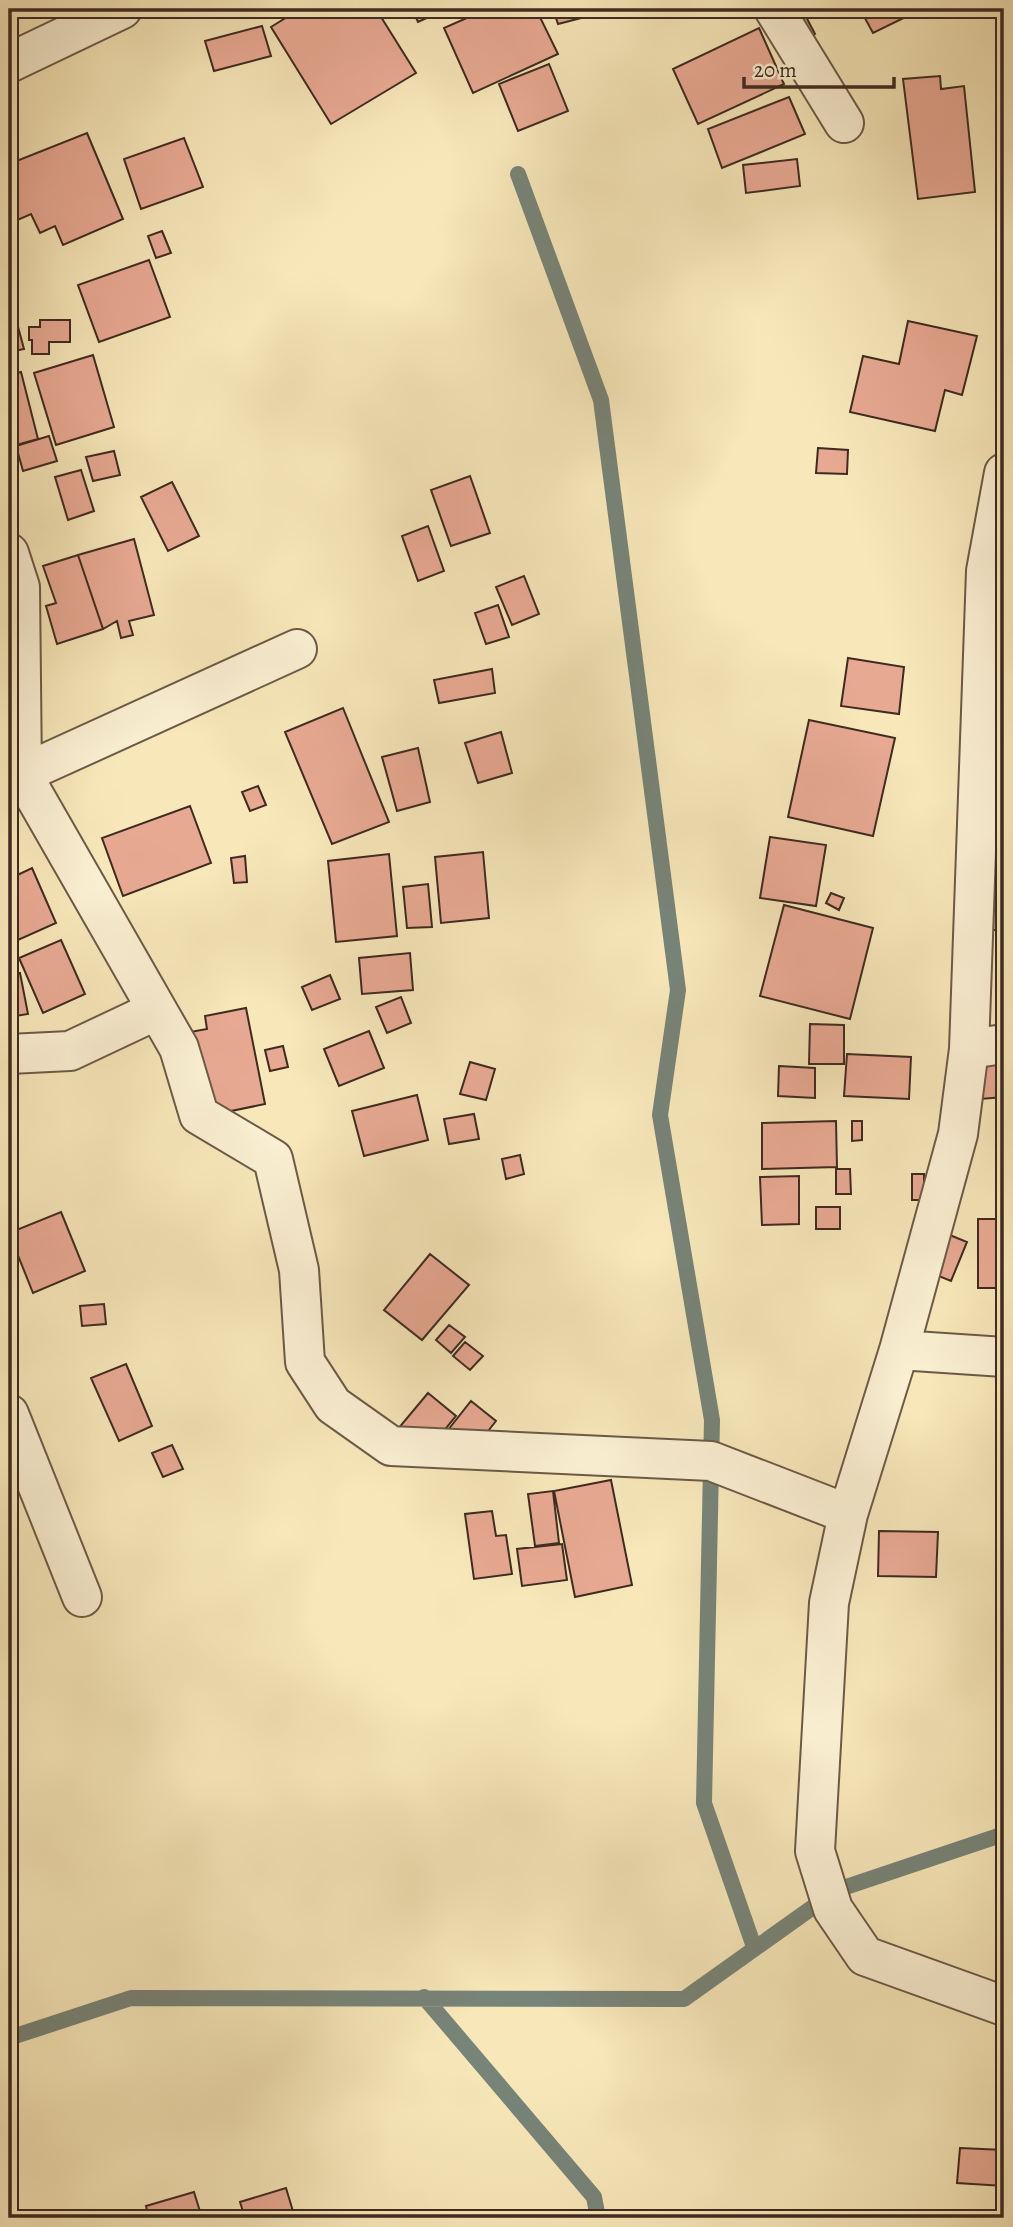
<svg xmlns="http://www.w3.org/2000/svg" width="1013" height="2227" font-family="Alegreya,serif">
  <style>
    .lines { fill: none; stroke-linecap: round; stroke-linejoin: round }
    .stream { stroke: #778478; stroke-width: 16 }
    .building { fill: #e8a993; stroke: #3e2b21; stroke-width: 2 }
    .minor-casing { stroke: #6c5a47; stroke-width: 42 }
    .minor { stroke: #faefd2; stroke-width: 38 }
  </style>
  <rect width="100%" height="100%" fill="#f7e7b9"/>
  <filter id="stains"><feTurbulence type="fractalNoise" baseFrequency=".00286" numOctaves="4"/><feColorMatrix values="0 0 0 0 .2 0 0 0 0 .09 0 0 0 0 .02 0 0 0 .5 -.17"/></filter>
  <radialGradient id="worn" r=".72"><stop offset=".6" stop-color="#630" stop-opacity="0"/><stop offset="1" stop-color="#630" stop-opacity=".3"/></radialGradient>
  <g class="lines">
    <path class="stream" d="M518,174L601,400L678,990L660,1115L712,1420L704,1803L754,1947
      M424,1997L594,2197L598,2218
      M9,2038L131,1998L684,1999L837,1890L1004,1834"/>
  </g>
  <path class="building" d="M300,9H376L416,73L331,124L271,27Z
    M412,9H447L418,22Z
    M487,9H536L558,54L473,93L444,28Z
    M553,9H616L558,24Z
    M779,9H811L812,10L804,13L815,34L799,44Z
    M860,9H922L873,33Z
    M262,26L271,56L214,71L205,41Z
    M759,28L784,84L698,124L673,69Z
    M549,64L568,111L518,131L499,84Z
    M940,76L941,89L964,86L975,192L918,199L903,79Z
    M789,97L805,134L722,168L708,129Z
    M87,133L123,219L63,245L55,226L40,233L31,214L13,222L9,212V164Z
    M184,138L203,187L141,209L124,159Z
    M797,159L800,186L746,193L743,165Z
    M162,231L171,253L156,258L148,236Z
    M9,233L17,252L9,256Z
    M149,260L170,317L99,342L78,285Z
    M40,320H70V342H49V354H32V340H29V327H40Z
    M908,321L977,336L962,395L945,390L935,431L850,412L863,356L899,364Z
    M17,323L24,349L9,352V325Z
    M93,355L114,427L56,445L34,373Z
    M21,372L38,439L9,447V375Z
    M49,436L57,461L23,471L16,446Z
    M818,448L848,450L847,474L816,473Z
    M114,451L120,475L93,481L86,457Z
    M81,470L94,511L68,520L55,477Z
    M470,476L490,533L451,546L431,490Z
    M172,482L199,536L168,551L141,497Z
    M428,526L444,571L418,581L402,536Z
    M134,539L154,615L129,621L133,635L121,638L117,621L103,629L78,555Z
    M78,555L103,629L57,644L46,606L56,603L43,566Z
    M524,576L539,614L512,625L496,587Z
    M498,605L509,637L486,644L475,613Z
    M848,658L904,667L899,714L841,706Z
    M492,669L495,693L439,703L434,680Z
    M343,708L389,822L332,844L285,732Z
    M809,720L895,738L873,836L788,817Z
    M501,732L512,773L478,783L465,743Z
    M418,748L430,802L397,811L382,757Z
    M980,750L1004,754V811L970,806Z
    M258,786L266,805L250,811L242,792Z
    M190,806L211,863L123,896L102,838Z
    M978,823L1004,828V863L972,856Z
    M770,837L826,845L816,906L760,898Z
    M483,852L489,918L441,923L435,857Z
    M389,854L397,936L336,942L328,861Z
    M245,856L247,882L234,883L231,858Z
    M32,868L56,923L9,944V879Z
    M428,884L432,927L407,928L403,887Z
    M831,893L844,898L839,910L826,903Z
    M784,905L873,928L850,1019L760,996Z
    M983,910H1001V930H983Z
    M61,940L85,994L43,1013L19,958Z
    M410,953L413,990L362,994L359,958Z
    M20,973L28,1014L9,1017V975Z
    M330,975L340,999L312,1010L302,987Z
    M401,997L411,1023L387,1033L376,1007Z
    M246,1008L265,1104L202,1117L168,1036L207,1029L205,1016Z
    M810,1024L844,1025V1064H809Z
    M369,1031L384,1068L339,1086L324,1049Z
    M1004,1042V1097L980,1099L978,1044Z
    M283,1046L288,1067L270,1071L265,1050Z
    M847,1054L911,1057L909,1099L844,1096Z
    M470,1062L495,1069L486,1100L460,1094Z
    M779,1066L815,1068V1098L778,1096Z
    M417,1095L428,1140L364,1156L352,1111Z
    M474,1114L479,1139L449,1144L444,1119Z
    M836,1121L837,1167L762,1169V1123Z
    M852,1121H862V1140L852,1141Z
    M520,1155L524,1174L506,1179L502,1159Z
    M836,1169H850L851,1194H836Z
    M912,1174H924V1200H912Z
    M799,1176V1224L762,1225L760,1177Z
    M816,1207H840V1229H816Z
    M61,1212L85,1271L33,1293L9,1233Z
    M978,1219H1004V1288H978Z
    M935,1229L967,1242L951,1281L919,1268Z
    M430,1254L469,1285L422,1340L384,1310Z
    M104,1304L106,1324L82,1326L80,1306Z
    M449,1325L465,1337L451,1353L436,1340Z
    M465,1342L483,1356L470,1370L453,1356Z
    M126,1364L152,1426L119,1441L91,1378Z
    M428,1393L456,1416L421,1459L392,1436Z
    M471,1401L496,1421L473,1450L448,1430Z
    M172,1445L183,1469L163,1477L152,1453Z
    M611,1480L632,1585L575,1597L554,1491Z
    M553,1491L559,1543L535,1546L528,1494Z
    M492,1511L496,1536L506,1535L512,1574L474,1579L465,1514Z
    M879,1531L938,1532L936,1577L878,1576Z
    M562,1544L567,1580L522,1586L517,1549Z
    M960,2148L1004,2150V2186L957,2183Z
    M286,2188L295,2218H245L240,2202Z
    M194,2192L202,2218H149L146,2206Z"/>
  <g class="lines">
    <g class="minor-casing">
      <path id="minor" d="M774,9L844,123
        M9,63L122,9
        M1004,473L986,571L969,1049L958,1134L899,1350L848,1514L829,1603L815,1851L833,1909L865,1956L1004,2006
        M9,553L20,587L22,774L179,1048L199,1115L273,1159L299,1270L305,1362L333,1405L391,1446L711,1461L848,1514
        M9,778L22,774L297,649
        M969,1049L1004,1044
        M9,1054L70,1051L157,1010
        M899,1350L1004,1357
        M9,1414L82,1597"/>
    </g>
    <use href="#minor" class="minor"/>
  </g>
  <rect width="1013" height="2227" fill="none" stroke="#f7e7b9" stroke-width="35"/>
  <rect x="10" y="10" width="992" height="2206" fill="none" stroke="#3e2b21" stroke-width="3.5"/>
  <rect x="18" y="18" width="978" height="2192" fill="none" stroke="#3e2b21" stroke-width="2"/>
  <path d="M744 77v10h150v-10" fill="none" stroke="#3e2b21" stroke-width="3.5"/>
  <text x="754" y="77" font-size="21" fill="#3e2b21" stroke="#faefd2" stroke-width="5" paint-order="stroke">20 m</text>
  <rect width="100%" height="100%" filter="url(#stains)"/>
  <rect width="100%" height="100%" fill="url(#worn)"/>
</svg>
